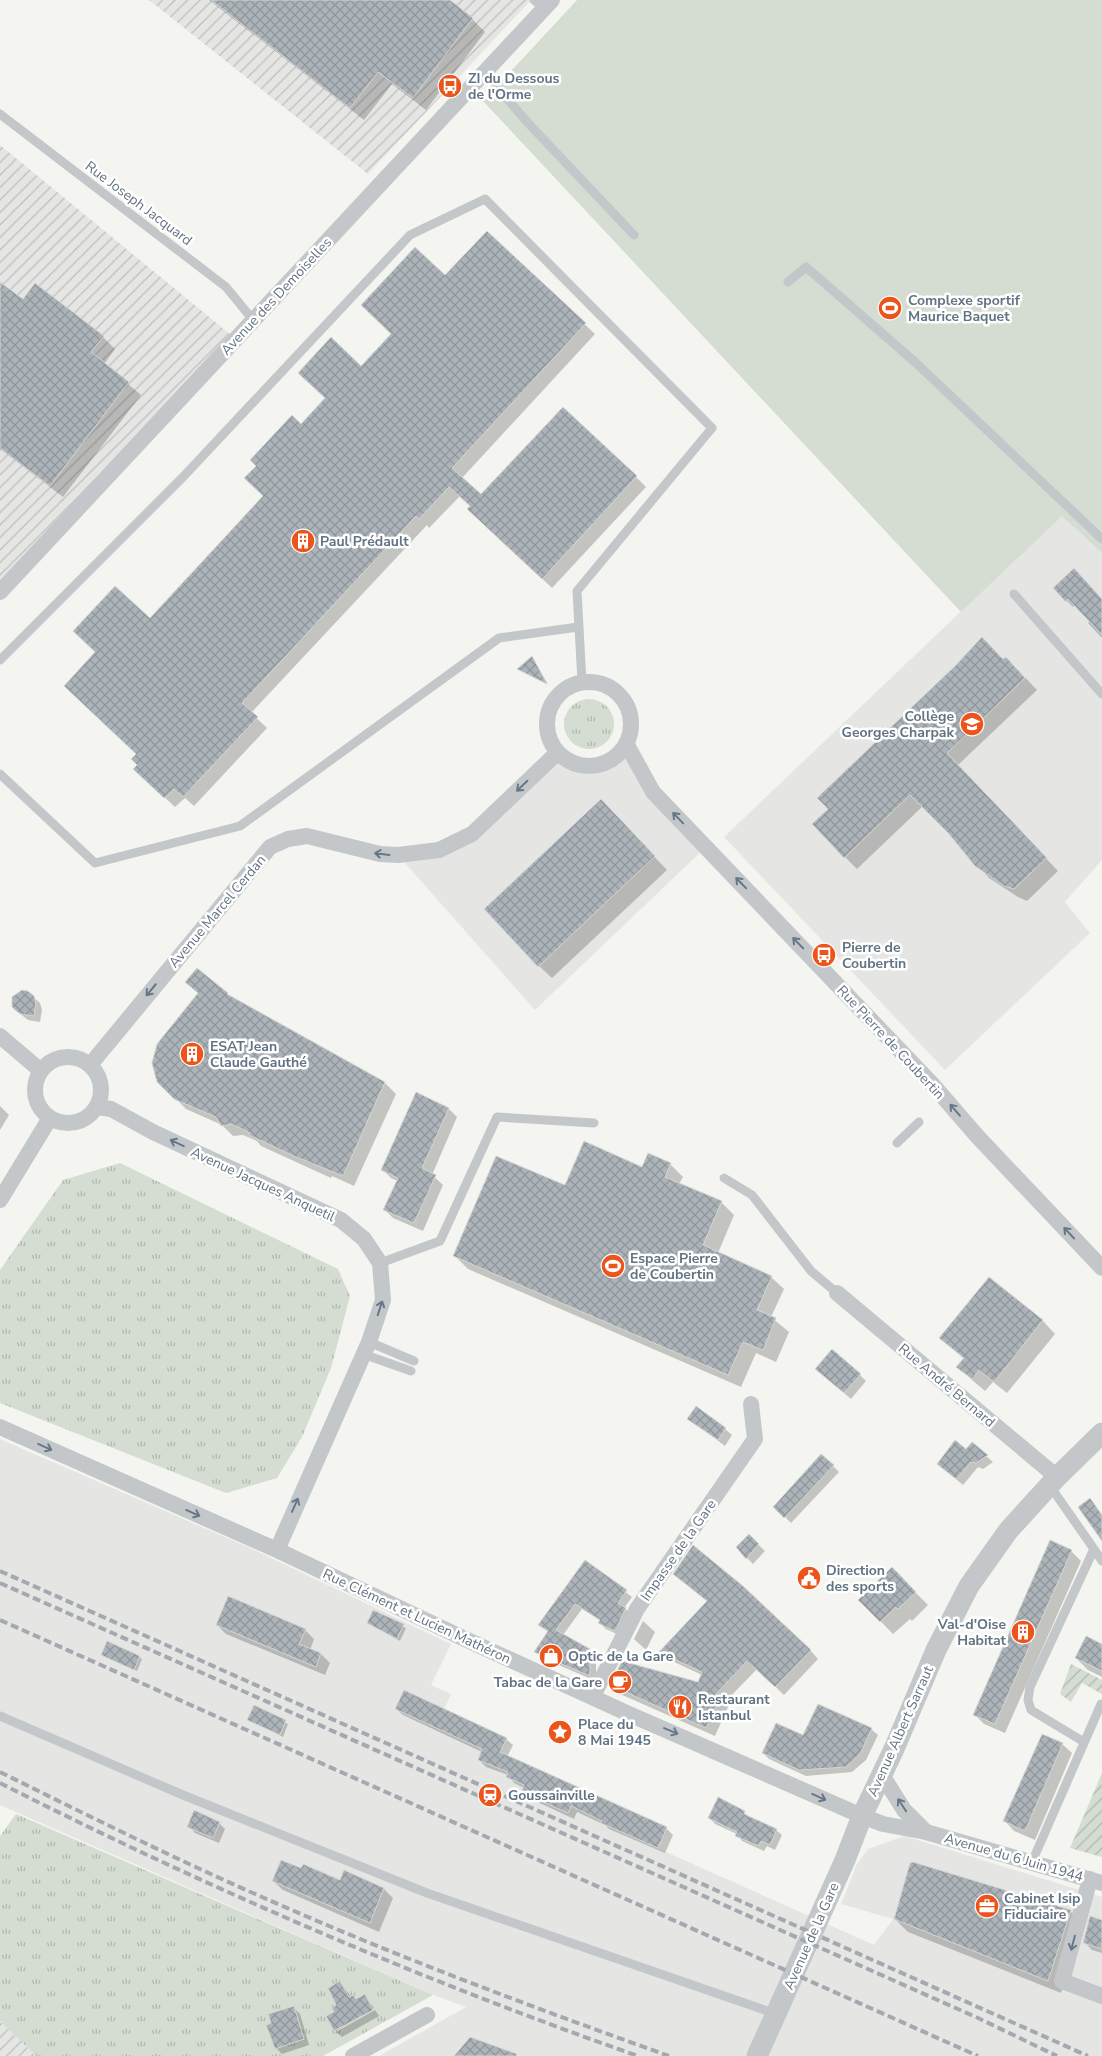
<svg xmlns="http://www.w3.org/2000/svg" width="1102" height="2056" font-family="'Nunito Sans',sans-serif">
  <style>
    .built { fill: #e5e6e4 }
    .industrial { fill: url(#industrial-furrows) }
    .grass { fill: url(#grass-tufts) }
    .garden { fill: url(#garden-furrows) }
    .pitch { fill: #d5dcd1 }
    .shadow { fill: #0003 }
    .building { fill: url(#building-cross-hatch); stroke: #d6d6d3 }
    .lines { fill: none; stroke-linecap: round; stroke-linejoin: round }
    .service { stroke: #c4c7ca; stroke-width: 9 }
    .minor { stroke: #c4c7ca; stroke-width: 16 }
    .tertiary { stroke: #c4c7ca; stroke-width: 21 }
    .rail { stroke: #a3a9af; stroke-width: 4; stroke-dasharray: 8 4; stroke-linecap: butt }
    .oneway { stroke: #677787 }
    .labels { text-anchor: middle; stroke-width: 5; stroke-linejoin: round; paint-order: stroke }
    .poi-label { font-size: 14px; font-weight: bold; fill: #627383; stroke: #fff; text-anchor: start }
    .street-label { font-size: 14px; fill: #627383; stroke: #fff }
  </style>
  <defs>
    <pattern id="industrial-furrows" width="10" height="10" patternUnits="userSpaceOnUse" patternTransform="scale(1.25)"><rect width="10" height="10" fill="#e5e6e4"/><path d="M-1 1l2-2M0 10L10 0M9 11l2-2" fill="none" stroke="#bdbfbe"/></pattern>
    <pattern id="grass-tufts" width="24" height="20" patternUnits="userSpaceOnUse" patternTransform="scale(1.25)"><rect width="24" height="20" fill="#d5dcd1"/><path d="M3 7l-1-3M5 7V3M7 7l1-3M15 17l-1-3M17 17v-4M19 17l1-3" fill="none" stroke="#b0b7af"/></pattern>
    <pattern id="garden-furrows" width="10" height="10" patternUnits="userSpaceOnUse" patternTransform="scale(1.25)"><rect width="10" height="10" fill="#d5dcd1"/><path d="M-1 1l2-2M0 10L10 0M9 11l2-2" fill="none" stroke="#b0b7af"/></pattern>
    <pattern id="building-cross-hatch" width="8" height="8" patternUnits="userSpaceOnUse" patternTransform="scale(1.25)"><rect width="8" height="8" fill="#acb3b9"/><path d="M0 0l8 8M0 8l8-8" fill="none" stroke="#8f969c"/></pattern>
  </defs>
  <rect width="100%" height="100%" fill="#f4f5f0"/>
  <path class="built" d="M1062,515L1102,553V860L1065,902L1090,933L945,1070L724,837Z
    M627,745L653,792L706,847L535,1010L398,855L472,834L557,753L568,762L580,766L594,767L607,763L618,756Z
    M0,1439L248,1547L451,1644L431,1685L451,1694L436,1727L458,1728L502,1749L501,1753L514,1759L506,1777L602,1820L601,1823L874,1945L893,1919L841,1904L857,1864L868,1849L905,1836L1102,1897V2056H379L466,2007L433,1995L0,1805Z"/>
  <path class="industrial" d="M149,0H531L368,174Z
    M0,145L236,339L0,592Z
    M0,2021L36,2056H0Z"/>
  <path class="grass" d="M564 724a25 25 0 1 1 50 0a25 25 0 1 1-50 0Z
    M120,1163L338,1269L350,1296L331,1368L302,1437L277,1478L226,1493L0,1403V1270L63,1180Z
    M16,1814L433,1995L323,2056H36L0,2021V1836Z"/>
  <path class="garden" d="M1071,1664L1102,1680V1694L1082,1683L1071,1702L1060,1694Z
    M1102,1773V1857L1070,1848Z"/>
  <path class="pitch" d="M577,0H1102V553L1062,516L961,612L483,101Z"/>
  <path class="shadow" d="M209,0H448L472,19L485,32L426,110L392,84L364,120Z
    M487,233L595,334L462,478L481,496L636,477L646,487L552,588L479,519L471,506L460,496L429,528L427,525L251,713L267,728L194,806L185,798L175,807L145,779L139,765L138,754L150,620L265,496L301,426L361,367Z
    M0,283L23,301L103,337L115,349L104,364L141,395L63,497L0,449Z
    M1054,588L1102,600V638L1088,623L1090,621L1075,605L1073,607Z
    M1004,660L1018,670L1037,690L958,765L1058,871L1027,901L1018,897L989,878L923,806L857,869L845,857Z
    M534,661L548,684L518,669Z
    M613,813L667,870L552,978L539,966Z
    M187,982L227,994L385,1083L396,1094L354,1186L332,1176L331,1178L261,1146L257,1141L243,1135L233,1136L222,1125L186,1109L158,1081L199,994Z
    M33,997L40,1003L42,1010L40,1022L28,1020L15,1010Z
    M416,1094L449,1109L457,1117L432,1175L443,1185L423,1231L393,1218L385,1210L398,1181L391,1178L382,1169Z
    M0,1106L9,1115L0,1130Z
    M670,1164L683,1177L679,1184L721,1202L734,1215L718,1253L771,1277L784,1289L771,1317L789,1332L776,1362L756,1353L741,1387L468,1269L455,1256L643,1169Z
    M990,1278L1043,1321L1055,1334L1007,1393L993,1382L985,1391L971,1379L958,1367L964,1359L941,1338Z
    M823,1375H860L866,1381L851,1399Z
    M689,1419L725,1429L732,1435L725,1446Z
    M972,1444L993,1462L983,1469L978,1467L963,1485L938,1464L966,1451Z
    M833,1466L839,1472L791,1523L775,1507Z
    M749,1536L765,1551L753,1564L747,1558Z
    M1071,1551L1081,1561L1005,1733L984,1724L974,1714Z
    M585,1562L632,1597L624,1608L632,1615L621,1636L606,1629L600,1623L601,1621L582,1609L563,1635L589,1650L596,1656V1681L542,1658L536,1652L549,1633L540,1625Z
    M892,1569L928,1605L912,1621L910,1619L893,1634L860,1600Z
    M675,1574L810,1650L818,1659L784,1695L757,1669L724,1703L728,1707L715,1736L620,1694L611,1685L698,1684L702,1675L670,1660L661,1652L708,1602Z
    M373,1612L406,1628L400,1641L368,1623Z
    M643,1621L655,1632L646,1650L634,1639Z
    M217,1625L305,1630L314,1639L310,1650L321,1654L330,1663L325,1675L226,1634Z
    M1102,1645V1677L1088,1670L1076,1658Z
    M103,1655L139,1657L142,1659L137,1671Z
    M819,1706L871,1729L878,1735L866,1760L852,1772L806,1776L769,1759L763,1753L804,1737Z
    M254,1707L288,1724L283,1737L249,1719Z
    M396,1709L506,1739L513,1745L507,1757L666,1828L673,1835L665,1853L609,1829L605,1825L577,1812L574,1819L529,1798L522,1791L524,1788L514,1783L508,1775L486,1767L479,1760L482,1752L403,1715Z
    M1062,1744L1072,1753L1035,1840L1014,1831L1005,1821Z
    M744,1812L750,1818L776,1830L782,1835L775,1850L767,1846L764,1851L742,1841L737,1834L715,1824L710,1818Z
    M219,1823L225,1829L219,1843L195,1833L189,1826Z
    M301,1870L340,1881L384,1889L393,1898L379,1932L283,1890L273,1881Z
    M1070,1911L1083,1924L1061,1993L908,1932L895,1919Z
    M1102,1921V1953L1092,1950L1084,1942Z
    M340,1982L351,1997L357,2000L365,1996L374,2008L336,2031L328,2017L336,2012Z
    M294,2008L300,2014L309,2045L282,2054L276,2048L272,2024Z
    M375,2010L379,2016L342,2037L336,2032Z"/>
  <path class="building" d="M211,0H450L473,18L413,98L378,72L350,108Z
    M487,231L586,323L452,468L481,494L563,407L637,476L542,579L467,509L470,506L449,487L419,519L416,516L242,703L258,717L183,797L174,789L164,798L133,769L137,765L131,759L136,754L64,686L95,652L73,631L115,586L150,618L263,496L244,478L256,466L250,460L292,415L301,424L325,398L298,373L331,337L361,366L391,334L361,305L415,247L445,275Z
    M0,282L23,299L35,283L104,336L91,352L129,382L50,486L0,448Z
    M1074,568L1102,599V635L1068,599L1066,602L1053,588Z
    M982,637L1003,659L1006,657L1025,678L947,753L1047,858L1014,889L1004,886L975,866L949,834L910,795L844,858L812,824L828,809L817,798L956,665Z
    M532,656L547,684L517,669Z
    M601,799L655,856L538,967L484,909Z
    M197,968L228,993L227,994L385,1082L343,1176L294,1156L249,1135L250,1133L232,1124L221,1126L216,1117L174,1099L157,1082L152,1063L157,1044L198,993L185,982Z
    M22,990L28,991L34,996L36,1002L34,1016L20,1014L12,1007V997Z
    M416,1092L449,1108L422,1168L436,1175L414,1223L383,1210L398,1178L381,1170Z
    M584,1141L642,1167L648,1153L671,1163L665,1177L722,1201L703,1245L772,1276L757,1310L776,1318L763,1350L743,1342L728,1375L453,1256L496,1156L565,1185Z
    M989,1277L1043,1320L994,1382L979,1370L972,1379L956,1367L964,1358L939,1338Z
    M832,1349L861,1374L844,1393L815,1369Z
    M696,1406L726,1428L718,1440L687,1419Z
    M955,1440L966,1449L972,1442L988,1455L976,1463L971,1462L956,1479L937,1464Z
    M821,1454L834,1465L784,1518L773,1507Z
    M1090,1498L1102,1515V1541L1078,1507Z
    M749,1534L759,1544L746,1559L736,1547Z
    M1050,1540L1072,1550L995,1724L973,1715Z
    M693,1545L743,1586L811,1650L775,1687L747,1661L715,1695L720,1698L706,1728L610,1685L622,1661L698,1682L702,1672L659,1652L707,1601L673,1574Z
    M585,1560L627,1590L618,1603L626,1608L615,1631L598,1623L600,1620L575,1604L556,1630L590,1649V1676L534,1652L548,1631L538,1625Z
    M892,1567L916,1592L898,1609L896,1607L880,1622L858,1600Z
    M228,1596L306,1629L299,1644L321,1653L316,1667L216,1625Z
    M373,1610L404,1624L397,1639L367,1623Z
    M1086,1636L1102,1644V1671L1075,1658Z
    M107,1641L140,1656L134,1670L101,1655Z
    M404,1690L507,1738L500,1752L667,1827L658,1848L601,1823L602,1821L571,1806L568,1813L521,1792L524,1785L506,1777L508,1772L478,1760L482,1749L395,1709Z
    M818,1704L872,1728L860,1754L846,1767L799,1770L762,1753L776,1723L803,1735Z
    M254,1705L286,1720L280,1735L247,1720Z
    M1042,1734L1063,1743L1025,1831L1003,1821Z
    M718,1797L745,1811L744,1814L777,1829L770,1845L761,1841L759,1846L735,1836L737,1832L708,1818Z
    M194,1810L220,1822L213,1838L187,1827Z
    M281,1860L301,1868L303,1864L340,1880L344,1870L384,1888L370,1923L272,1881Z
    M913,1862L1071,1910L1048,1981L894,1919L910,1863Z
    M1090,1916L1102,1920V1949L1083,1943Z
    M340,1981L349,1997L353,1995L356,1999L365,1994L373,2010L334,2031L326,2016L334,2012L332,2008L336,2005L328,1988Z
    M294,2006L304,2039L275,2049L266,2025L271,2023L268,2014Z
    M470,2037L517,2054L516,2056H454Z"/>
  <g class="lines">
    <path class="service" d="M534,0L544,8
      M484,72L528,123L634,235
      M0,114L226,287L253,320
      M788,282L806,267L915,362L1102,539
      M1014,594L1102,694
      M0,660L183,477L410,235L485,199L712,428L577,591L582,682
      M0,774L95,863L240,826L499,638L578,627
      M897,1143L919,1122
      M724,1178L752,1195L811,1271L837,1293
      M380,1263L440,1241L497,1117L594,1123
      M369,1342L414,1361
      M363,1354L411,1371
      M1050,1486L1094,1549
      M0,1716L183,1795L427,1893L776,2014
      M1084,1742L1031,1710L1028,1700L1030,1687L1094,1549L1102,1561
      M1032,1862L1101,1704"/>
    <path class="minor" d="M0,592L552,0
      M547 724a42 42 0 1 1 84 0a42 42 0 1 1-84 0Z
      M627,745L653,792L933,1085L977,1136L1102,1268
      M0,1036L41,1071
      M35 1090a33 33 0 1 1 66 0a33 33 0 1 1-66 0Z
      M90,1065L270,847L288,839L307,836L380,854L398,855L439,850L472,834L557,753
      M97,1107L111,1109L153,1132L341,1220L364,1239L380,1263L383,1300L369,1342L277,1550
      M0,1200L50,1118
      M837,1293L1057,1477
      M0,1427L277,1550L465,1639L629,1714L862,1816L883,1824L926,1832L1102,1883
      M593,1696L637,1609L755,1439L751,1404
      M882,1775L904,1810L926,1832
      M1090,1879L1062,1981L1102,1996
      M353,2056L427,2015"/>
    <path class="tertiary" d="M757,2056L845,1860L862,1816L894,1749L936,1650L969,1586L1008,1531L1057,1477L1102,1433"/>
    <path class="rail" d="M0,1571L1088,2056
      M0,1583L978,2018L1057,2056
      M0,1620L978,2056
      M0,1772C87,1815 173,1858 262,1897C395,1956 532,2007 669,2056
      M0,1783C207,1888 419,1979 638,2056"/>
  </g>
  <defs><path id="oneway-shaft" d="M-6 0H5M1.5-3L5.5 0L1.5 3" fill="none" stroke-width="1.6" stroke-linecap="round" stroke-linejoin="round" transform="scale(1.25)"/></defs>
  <g class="oneway">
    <use href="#oneway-shaft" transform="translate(522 786) rotate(136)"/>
    <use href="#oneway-shaft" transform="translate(678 818) rotate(-134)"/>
    <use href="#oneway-shaft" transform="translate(382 854) rotate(-173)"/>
    <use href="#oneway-shaft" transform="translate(741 883) rotate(-134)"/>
    <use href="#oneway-shaft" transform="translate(798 943) rotate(-134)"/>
    <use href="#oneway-shaft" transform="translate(151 990) rotate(130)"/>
    <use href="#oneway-shaft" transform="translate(955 1110) rotate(-131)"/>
    <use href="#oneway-shaft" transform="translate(177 1143) rotate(-155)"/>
    <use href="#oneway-shaft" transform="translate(1069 1233) rotate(-133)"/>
    <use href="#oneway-shaft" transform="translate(380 1308) rotate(-72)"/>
    <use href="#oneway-shaft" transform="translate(45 1447) rotate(24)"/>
    <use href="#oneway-shaft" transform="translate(295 1505) rotate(-66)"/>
    <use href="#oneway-shaft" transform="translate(193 1513) rotate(24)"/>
    <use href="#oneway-shaft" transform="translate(671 1731) rotate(23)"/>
    <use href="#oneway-shaft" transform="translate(819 1797) rotate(24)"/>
    <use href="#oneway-shaft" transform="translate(902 1805) rotate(-123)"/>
    <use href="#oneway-shaft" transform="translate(1073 1943) rotate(105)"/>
  </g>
  <defs>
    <g id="bus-disc" transform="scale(1.25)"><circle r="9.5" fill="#eb541a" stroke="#fff"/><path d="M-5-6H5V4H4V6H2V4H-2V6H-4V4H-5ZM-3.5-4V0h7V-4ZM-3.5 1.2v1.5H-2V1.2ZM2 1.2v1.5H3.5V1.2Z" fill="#fff"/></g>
    <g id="stadium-disc" transform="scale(1.25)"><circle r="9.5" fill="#eb541a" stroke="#fff"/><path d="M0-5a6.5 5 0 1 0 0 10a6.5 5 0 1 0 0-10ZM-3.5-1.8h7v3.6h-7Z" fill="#fff"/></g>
    <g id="building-disc" transform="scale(1.25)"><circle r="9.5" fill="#eb541a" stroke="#fff"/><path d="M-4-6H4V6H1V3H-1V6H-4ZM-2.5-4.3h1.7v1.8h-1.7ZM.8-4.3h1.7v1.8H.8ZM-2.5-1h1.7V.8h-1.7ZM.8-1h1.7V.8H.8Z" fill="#fff"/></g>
    <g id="school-disc" transform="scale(1.25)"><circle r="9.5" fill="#eb541a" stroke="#fff"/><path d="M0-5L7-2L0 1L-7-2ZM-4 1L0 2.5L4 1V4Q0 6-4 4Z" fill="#fff"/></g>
    <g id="civic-disc" transform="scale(1.25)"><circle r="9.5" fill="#eb541a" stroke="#fff"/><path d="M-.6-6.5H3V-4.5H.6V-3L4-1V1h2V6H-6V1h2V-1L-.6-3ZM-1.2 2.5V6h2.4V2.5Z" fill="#fff"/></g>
    <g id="shop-disc" transform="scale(1.25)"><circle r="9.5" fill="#eb541a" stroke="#fff"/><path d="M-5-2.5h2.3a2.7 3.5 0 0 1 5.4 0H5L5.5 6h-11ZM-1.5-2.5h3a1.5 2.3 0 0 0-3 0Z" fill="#fff"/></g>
    <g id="cafe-disc" transform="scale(1.25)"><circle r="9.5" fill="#eb541a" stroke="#fff"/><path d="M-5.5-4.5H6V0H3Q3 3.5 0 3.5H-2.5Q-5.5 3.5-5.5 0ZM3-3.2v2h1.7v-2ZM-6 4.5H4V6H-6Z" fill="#fff"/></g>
    <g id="restaurant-disc" transform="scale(1.25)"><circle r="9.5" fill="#eb541a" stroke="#fff"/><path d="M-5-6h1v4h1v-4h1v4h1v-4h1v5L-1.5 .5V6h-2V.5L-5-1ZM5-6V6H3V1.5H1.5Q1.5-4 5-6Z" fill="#fff"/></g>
    <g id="sight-disc" transform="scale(1.25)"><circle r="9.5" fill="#eb541a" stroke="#fff"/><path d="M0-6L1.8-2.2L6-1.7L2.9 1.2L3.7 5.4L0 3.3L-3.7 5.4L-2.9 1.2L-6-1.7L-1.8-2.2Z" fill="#fff"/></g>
    <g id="station-disc" transform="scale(1.25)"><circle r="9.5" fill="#eb541a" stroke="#fff"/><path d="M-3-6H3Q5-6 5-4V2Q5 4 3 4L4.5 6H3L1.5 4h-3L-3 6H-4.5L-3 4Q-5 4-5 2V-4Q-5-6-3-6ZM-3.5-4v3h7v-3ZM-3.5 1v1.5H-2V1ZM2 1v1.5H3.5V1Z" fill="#fff"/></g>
    <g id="office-disc" transform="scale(1.25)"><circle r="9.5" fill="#eb541a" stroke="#fff"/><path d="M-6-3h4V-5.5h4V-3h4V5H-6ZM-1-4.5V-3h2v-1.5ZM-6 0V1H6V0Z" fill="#fff"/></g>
  </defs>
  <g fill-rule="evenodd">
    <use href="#bus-disc" x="450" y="86"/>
    <use href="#stadium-disc" x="890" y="308"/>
    <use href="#building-disc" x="303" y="541"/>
    <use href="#school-disc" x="972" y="724"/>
    <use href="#bus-disc" x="824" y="955"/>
    <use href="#building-disc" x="192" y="1054"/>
    <use href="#stadium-disc" x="613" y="1266"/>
    <use href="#civic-disc" x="809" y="1578"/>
    <use href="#building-disc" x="1023" y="1632"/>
    <use href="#shop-disc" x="551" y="1656"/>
    <use href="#cafe-disc" x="620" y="1682"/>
    <use href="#restaurant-disc" x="680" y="1707"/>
    <use href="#sight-disc" x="560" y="1732"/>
    <use href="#station-disc" x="490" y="1795"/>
    <use href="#office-disc" x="987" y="1906"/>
  </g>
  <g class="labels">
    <g class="poi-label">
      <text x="468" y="83">ZI du Dessous<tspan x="468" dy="16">de l'Orme</tspan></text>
      <text x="908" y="305">Complexe sportif<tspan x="908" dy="16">Maurice Baquet</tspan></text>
      <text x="320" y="546">Paul Prédault</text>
      <text x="954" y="721" text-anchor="end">Collège<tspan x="954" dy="16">Georges Charpak</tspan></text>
      <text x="842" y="952">Pierre de<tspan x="842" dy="16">Coubertin</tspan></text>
      <text x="210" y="1051">ESAT Jean<tspan x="210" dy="16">Claude Gauthé</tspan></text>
      <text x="630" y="1263">Espace Pierre<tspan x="630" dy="16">de Coubertin</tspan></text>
      <text x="826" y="1575">Direction<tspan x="826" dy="16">des sports</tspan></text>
      <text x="1006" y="1629" text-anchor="end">Val-d'Oise<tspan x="1006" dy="16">Habitat</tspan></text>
      <text x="568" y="1661">Optic de la Gare</text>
      <text x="602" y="1687" text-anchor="end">Tabac de la Gare</text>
      <text x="698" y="1704">Restaurant<tspan x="698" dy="16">Istanbul</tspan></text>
      <text x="578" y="1729">Place du<tspan x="578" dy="16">8 Mai 1945</tspan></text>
      <text x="508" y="1800">Goussainville</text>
      <text x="1004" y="1903">Cabinet Isip<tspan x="1004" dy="16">Fiduciaire</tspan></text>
    </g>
    <g class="street-label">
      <text transform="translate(139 203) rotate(37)" y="5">Rue Joseph Jacquard</text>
      <text transform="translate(276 296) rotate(-47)" y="5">Avenue des Demoiselles</text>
      <text transform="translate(217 911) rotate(-50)" y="5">Avenue Marcel Cerdan</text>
      <text transform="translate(891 1042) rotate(47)" y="5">Rue Pierre de Coubertin</text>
      <text transform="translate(263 1184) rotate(25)" y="5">Avenue Jacques Anquetil</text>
      <text transform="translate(947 1385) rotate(40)" y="5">Rue André Bernard</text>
      <text transform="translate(678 1550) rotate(-55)" y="5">Impasse de la Gare</text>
      <text transform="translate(417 1616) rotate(25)" y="5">Rue Clément et Lucien Mathéron</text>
      <text transform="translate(900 1731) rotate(-66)" y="5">Avenue Albert Sarraut</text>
      <text transform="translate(1014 1857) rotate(16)" y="5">Avenue du 6 Juin 1944</text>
      <text transform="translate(811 1936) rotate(-66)" y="5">Avenue de la Gare</text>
    </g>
  </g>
</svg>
